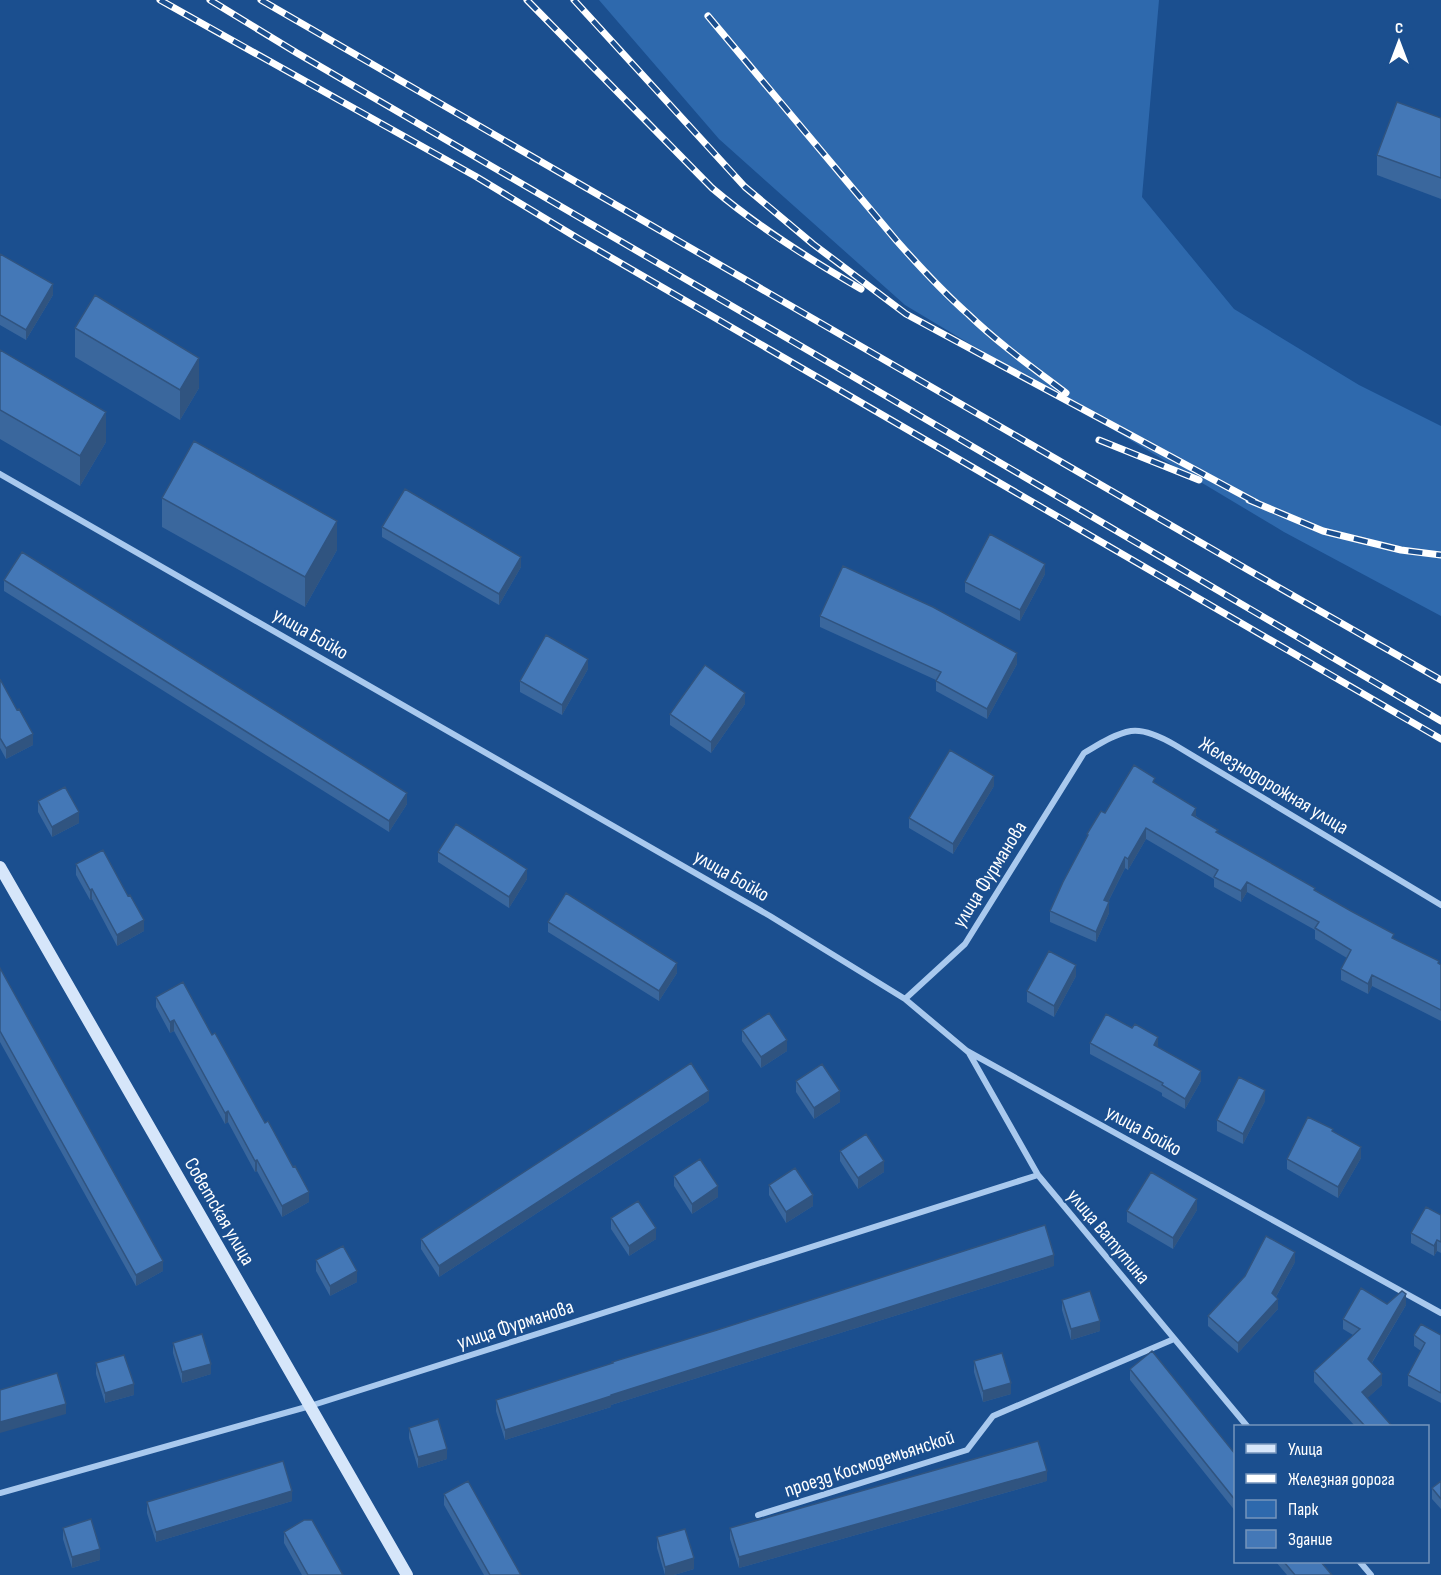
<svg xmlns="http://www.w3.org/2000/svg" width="1441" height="1575" font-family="'Sofia Sans Condensed',sans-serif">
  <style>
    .green { fill: #2e69ad }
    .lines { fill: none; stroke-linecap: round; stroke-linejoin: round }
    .street { stroke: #a9c9ee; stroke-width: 6 }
    .secondary { stroke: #d6e6fa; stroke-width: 12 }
    .rail-casing { stroke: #fff; stroke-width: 7 }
    .rail { stroke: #1b4f8f; stroke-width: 4.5; stroke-dasharray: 14; stroke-linecap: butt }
    .wall { fill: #3a679d }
    .shaded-wall { fill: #305480 }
    .building { fill: #4478b7; stroke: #305480; stroke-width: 1.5 }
    .labels { text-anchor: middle; stroke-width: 4.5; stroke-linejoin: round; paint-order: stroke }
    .street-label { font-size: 20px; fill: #fff; stroke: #1b4f8f }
  </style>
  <rect width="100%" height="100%" fill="#1b4f8f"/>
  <path class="green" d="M599,0H1159L1142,197L1234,309L1359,385L1441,426V616L1284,532L905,305L719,139Z"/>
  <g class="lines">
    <path class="street" d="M0,474L770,916L905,999L967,1051L1441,1313
      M905,999L965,944L1084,753C1098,745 1114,734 1131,731C1145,729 1163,738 1175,745L1441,905
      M969,1053L1038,1175L1247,1426
      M0,1493L310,1406L1038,1175
      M758,1515L967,1450L993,1416L1174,1339
      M1360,1562L1371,1575"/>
    <path class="secondary" d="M0,867L407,1575"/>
    <g class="rail-casing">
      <path id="rail" d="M160,0L475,176L579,239L1441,739
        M210,0L297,53L847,373L1441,721
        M261,0L1250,571L1441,680
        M527,0L712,188C758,227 809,259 861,289
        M574,0L745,187L813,244L906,314L1257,503
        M708,16L896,240C919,266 942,291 968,314C998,343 1033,368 1066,393
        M1099,440L1199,480
        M1249,500L1323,531L1401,550L1441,555"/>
    </g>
    <use href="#rail" class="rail"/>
  </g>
  <path class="wall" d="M1441,118V199L1377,175V155Z
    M0,254L53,295L26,340L0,325Z
    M75,328L199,388L180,420L75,357Z
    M0,350L106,442L80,486L0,439Z
    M162,498L337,550L305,607L162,527Z
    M382,527L521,567L499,605L382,537Z
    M1045,574L1020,621L965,592V582Z
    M4,580L407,804L389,832L4,591Z
    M820,616L1017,664L987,719L936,691V680L820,627Z
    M588,669L562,715L520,692V681Z
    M0,679L33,745L6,759L0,748Z
    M745,704L711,753L670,725V714Z
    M1155,784L1218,833L1315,890L1394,939L1441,965V1021L1372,986L1368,994L1341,980V969L1347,958L1315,939V930L1247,892L1241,902L1214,887V879L1146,839L1128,870L1125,868L1108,902L1109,913L1096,942L1050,922V911L1087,838V834Z
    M994,786L953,854L909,828V818Z
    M38,801L79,823L52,837L38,812Z
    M438,852L527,879L509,908L438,862Z
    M76,864L144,931L117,946L92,899L90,900L76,875Z
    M548,922L677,973L659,1001L548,932Z
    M0,968L163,1271L136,1286L0,1042Z
    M1076,976L1054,1017L1027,1002V991Z
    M156,997L212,1035L309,1202L282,1217L257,1171L255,1172L228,1122L225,1124L174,1031L170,1033L156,1007Z
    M742,1030L787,1051L761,1068L742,1041Z
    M1090,1043L1158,1047L1201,1081L1185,1109L1162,1096V1093L1090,1054Z
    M796,1081L840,1102L814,1119L796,1092Z
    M709,1101L439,1277L421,1249V1239Z
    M1265,1101L1243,1144L1217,1131V1120Z
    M1333,1131L1361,1158L1338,1198L1287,1169V1159Z
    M840,1151L884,1172L858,1189L840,1161Z
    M674,1176L718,1197L692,1214L674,1186Z
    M769,1185L813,1206L786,1223L769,1195Z
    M1197,1210L1173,1249L1127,1222V1211Z
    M1441,1215V1253L1437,1251L1434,1256L1411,1243V1233Z
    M611,1218L656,1239L629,1256L611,1229Z
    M316,1260L357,1282L330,1296L316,1271Z
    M1295,1262L1276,1297L1278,1309L1238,1353L1208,1326V1316Z
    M1054,1266L611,1405V1407L505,1440L496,1411V1400Z
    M1062,1300L1100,1331L1071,1340L1062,1310Z
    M1387,1304L1406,1305L1372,1363L1382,1385L1367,1398L1392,1426H1355L1314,1382V1371L1353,1335L1343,1329V1319Z
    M1414,1335H1441V1403L1408,1386V1375L1421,1351L1414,1346Z
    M173,1343L211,1374L182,1383L173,1353Z
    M974,1361L1011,1394L983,1402L974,1372Z
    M96,1363L134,1395L105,1403L96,1374Z
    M1130,1369L1236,1455V1512L1130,1380Z
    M409,1428L447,1459L418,1468L409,1438Z
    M1047,1481L739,1568L730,1539V1528Z
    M1441,1481V1509L1432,1499V1488Z
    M444,1494L521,1575H484L444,1505Z
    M292,1501L156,1542L147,1513V1502Z
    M63,1528L100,1560L72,1568L63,1539Z
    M284,1532L343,1575H302L284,1543Z
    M657,1537L694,1569L674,1575H665L657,1548Z
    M1276,1562H1321L1332,1575H1287Z"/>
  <path class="shaded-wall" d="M53,284V295L26,340V330Z
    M199,358V388L180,420V390Z
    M106,412V442L80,486V456Z
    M337,521V550L305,607V577Z
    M521,557V567L499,605V594Z
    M1045,564V574L1020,621V610Z
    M1017,653V664L987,719V709Z
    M588,659V669L562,715V705Z
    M745,693V704L711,753V742Z
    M33,734V745L6,759V748Z
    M994,776V786L953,854V844Z
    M407,793V804L389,832V821Z
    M1196,808V818L1192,815Z
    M79,812V823L52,837V827Z
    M1146,828V839L1128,870V859Z
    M1125,857V868L1104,910V900Z
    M527,869V879L509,908V897Z
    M1247,882V892L1241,902V891Z
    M92,889V899L90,900V890Z
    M1109,902V913L1096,942V932Z
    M144,920V931L117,946V935Z
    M677,963V973L659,1001V991Z
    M1076,965V976L1054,1017V1006Z
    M1372,975V986L1368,994V984Z
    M174,1020V1031L170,1033V1022Z
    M1158,1037V1048L1154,1045Z
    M787,1040V1051L761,1068V1057Z
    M1201,1071V1081L1185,1109V1099Z
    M1265,1090V1101L1243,1144V1134Z
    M709,1091V1101L439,1277V1266Z
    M840,1091V1102L814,1119V1108Z
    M228,1111V1122L225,1124V1113Z
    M1361,1147V1158L1338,1198V1187Z
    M257,1160V1171L255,1172V1161Z
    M884,1161V1172L858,1189V1178Z
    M718,1186V1197L692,1214V1204Z
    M309,1192V1202L282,1217V1206Z
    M813,1195V1206L786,1223V1212Z
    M1197,1199V1210L1173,1249V1238Z
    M656,1228V1239L629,1256V1246Z
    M1437,1240V1251L1434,1256V1246Z
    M1295,1252V1262L1272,1304V1293Z
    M1054,1255V1266L611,1405V1407L505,1440V1430L611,1395Z
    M163,1261V1271L136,1286V1275Z
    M357,1271V1282L330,1296V1286Z
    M1406,1294V1305L1368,1369V1359Z
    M1278,1299V1309L1238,1353V1343Z
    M1100,1321V1331L1071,1340V1329Z
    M211,1364V1374L182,1383V1372Z
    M1382,1374V1385L1362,1403V1392Z
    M1011,1383V1394L983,1402V1391Z
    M134,1384V1395L105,1403V1393Z
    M66,1404V1414L0,1433V1422Z
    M447,1449V1459L418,1468V1457Z
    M1047,1471V1481L739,1568V1557Z
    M292,1491V1501L156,1542V1532Z
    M100,1549V1560L72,1568V1557Z
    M694,1558V1569L674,1575H665V1567Z"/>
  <path class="building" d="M1397,102L1441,118V178L1377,155Z
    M0,254L53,284L26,330L0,315Z
    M95,295L199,358L180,390L75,328Z
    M0,350L106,412L80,456L0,410Z
    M194,441L337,521L305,577L162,498Z
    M405,489L521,557L499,594L382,527Z
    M990,534L1045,564L1020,610L965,582Z
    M22,552L407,793L389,821L4,580Z
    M843,566L933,607L1017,653L987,709L936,681L941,672L820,616Z
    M546,635L588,659L562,705L520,681Z
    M705,665L745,693L711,742L670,714Z
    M0,679L17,710L19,709L33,734L6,748L0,738Z
    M950,750L994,776L953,844L909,818Z
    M1134,765L1155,778L1153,782L1196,808L1192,815L1218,830L1216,832L1315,888L1314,890L1351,911L1394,934L1392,938L1439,961L1438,963L1441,965V1010L1372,975L1368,984L1341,969L1351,950L1315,928L1319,922L1247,882L1241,891L1214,877L1218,870L1146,828L1128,859L1125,857L1104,900L1109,902L1096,932L1050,911L1063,882L1088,835L1087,834L1101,811L1105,813Z
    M65,787L79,812L52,827L38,801Z
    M456,824L527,869L509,897L438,852Z
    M103,850L128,896L130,895L144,920L117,935L92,889L90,890L76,864Z
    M566,893L677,963L659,991L548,922Z
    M1049,951L1076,965L1054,1006L1027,991Z
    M0,968L163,1261L136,1275L0,1031Z
    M183,982L212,1035L215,1033L265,1123L268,1121L293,1167L295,1166L309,1192L282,1206L257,1160L255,1161L228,1111L225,1113L174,1020L170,1022L156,997Z
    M769,1013L787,1040L761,1057L742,1030Z
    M1106,1014L1132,1028L1135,1024L1158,1037L1154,1045L1201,1071L1185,1099L1162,1085L1163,1083L1090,1043Z
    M691,1063L709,1091L439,1266L421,1239Z
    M822,1064L840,1091L814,1108L796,1081Z
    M1239,1077L1265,1090L1243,1134L1217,1120Z
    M1308,1117L1333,1129L1332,1131L1361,1147L1338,1187L1287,1159Z
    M866,1134L884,1161L858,1178L840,1151Z
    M700,1159L718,1186L692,1204L674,1176Z
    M795,1168L813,1195L786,1212L769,1185Z
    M1151,1172L1197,1199L1173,1238L1127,1211Z
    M638,1201L656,1228L629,1246L611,1218Z
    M1426,1207L1441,1215V1242L1437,1240L1434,1246L1411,1233Z
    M1045,1225L1054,1255L611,1395V1396L505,1430L496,1400L613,1363L612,1362L717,1330Z
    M1266,1236L1295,1252L1272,1293L1278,1299L1238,1343L1208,1316L1245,1276Z
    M343,1246L357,1271L330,1286L316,1260Z
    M1361,1288L1387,1304L1402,1291L1406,1294L1368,1359L1382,1374L1362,1392L1392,1426H1365L1314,1371L1360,1329L1343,1319Z
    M1090,1291L1100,1321L1071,1329L1062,1300Z
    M1421,1324L1441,1335V1393L1408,1375L1425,1343L1414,1335Z
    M202,1334L211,1364L182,1372L173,1343Z
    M1152,1351L1236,1455V1501L1130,1369Z
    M1002,1353L1011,1383L983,1391L974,1361Z
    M124,1355L134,1384L105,1393L96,1363Z
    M57,1373L66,1404L0,1422V1390Z
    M438,1419L447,1449L418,1457L409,1428Z
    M1038,1441L1047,1471L739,1557L730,1528Z
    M283,1461L292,1491L156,1532L147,1502Z
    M468,1481L521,1575H490L444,1494Z
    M1441,1481V1499L1432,1488Z
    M91,1519L100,1549L72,1557L63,1528Z
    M304,1520H312L343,1575H308L284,1532Z
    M685,1529L694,1558L665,1567L657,1537Z
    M1284,1562H1321L1332,1575H1295Z"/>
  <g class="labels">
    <g class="street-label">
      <text transform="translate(311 633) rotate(30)" y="7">улица Бойко</text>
      <text transform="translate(1274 785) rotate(31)" y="7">Железнодорожная улица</text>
      <text transform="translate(989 874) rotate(-58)" y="7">улица Фурманова</text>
      <text transform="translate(732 875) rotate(30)" y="7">улица Бойко</text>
      <text transform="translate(1144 1130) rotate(29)" y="7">улица Бойко</text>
      <text transform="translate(220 1211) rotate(60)" y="7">Советская улица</text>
      <text transform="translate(1109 1236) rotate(50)" y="7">улица Ватутина</text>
      <text transform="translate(515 1324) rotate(-18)" y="7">улица Фурманова</text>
      <text transform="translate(869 1463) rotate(-18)" y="7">проезд Космодемьянской</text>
    </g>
  </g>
  <rect x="1234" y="1425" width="195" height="138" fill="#1b4f8f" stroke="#7695bc" stroke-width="1.5"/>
  <rect x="1246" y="1444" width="30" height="9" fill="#d6e6fa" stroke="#7695bc" stroke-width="1.5"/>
  <text x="1288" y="1455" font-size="18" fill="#ffffff">Улица</text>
  <rect x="1246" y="1474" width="30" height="9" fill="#ffffff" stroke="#7695bc" stroke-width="1.5"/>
  <text x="1288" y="1485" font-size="18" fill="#ffffff">Железная дорога</text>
  <rect x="1246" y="1500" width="30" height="18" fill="#2e69ad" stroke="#7695bc" stroke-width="1.5"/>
  <text x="1288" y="1515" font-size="18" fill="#ffffff">Парк</text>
  <rect x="1246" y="1530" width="30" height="18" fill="#4478b7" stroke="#7695bc" stroke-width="1.5"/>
  <text x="1288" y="1545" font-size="18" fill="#ffffff">Здание</text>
  <g transform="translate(1399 42)" stroke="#1b4f8f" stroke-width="4.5" paint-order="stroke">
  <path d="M0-4.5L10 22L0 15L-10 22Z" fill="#ffffff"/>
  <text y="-9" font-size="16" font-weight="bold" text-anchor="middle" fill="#ffffff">С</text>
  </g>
</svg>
